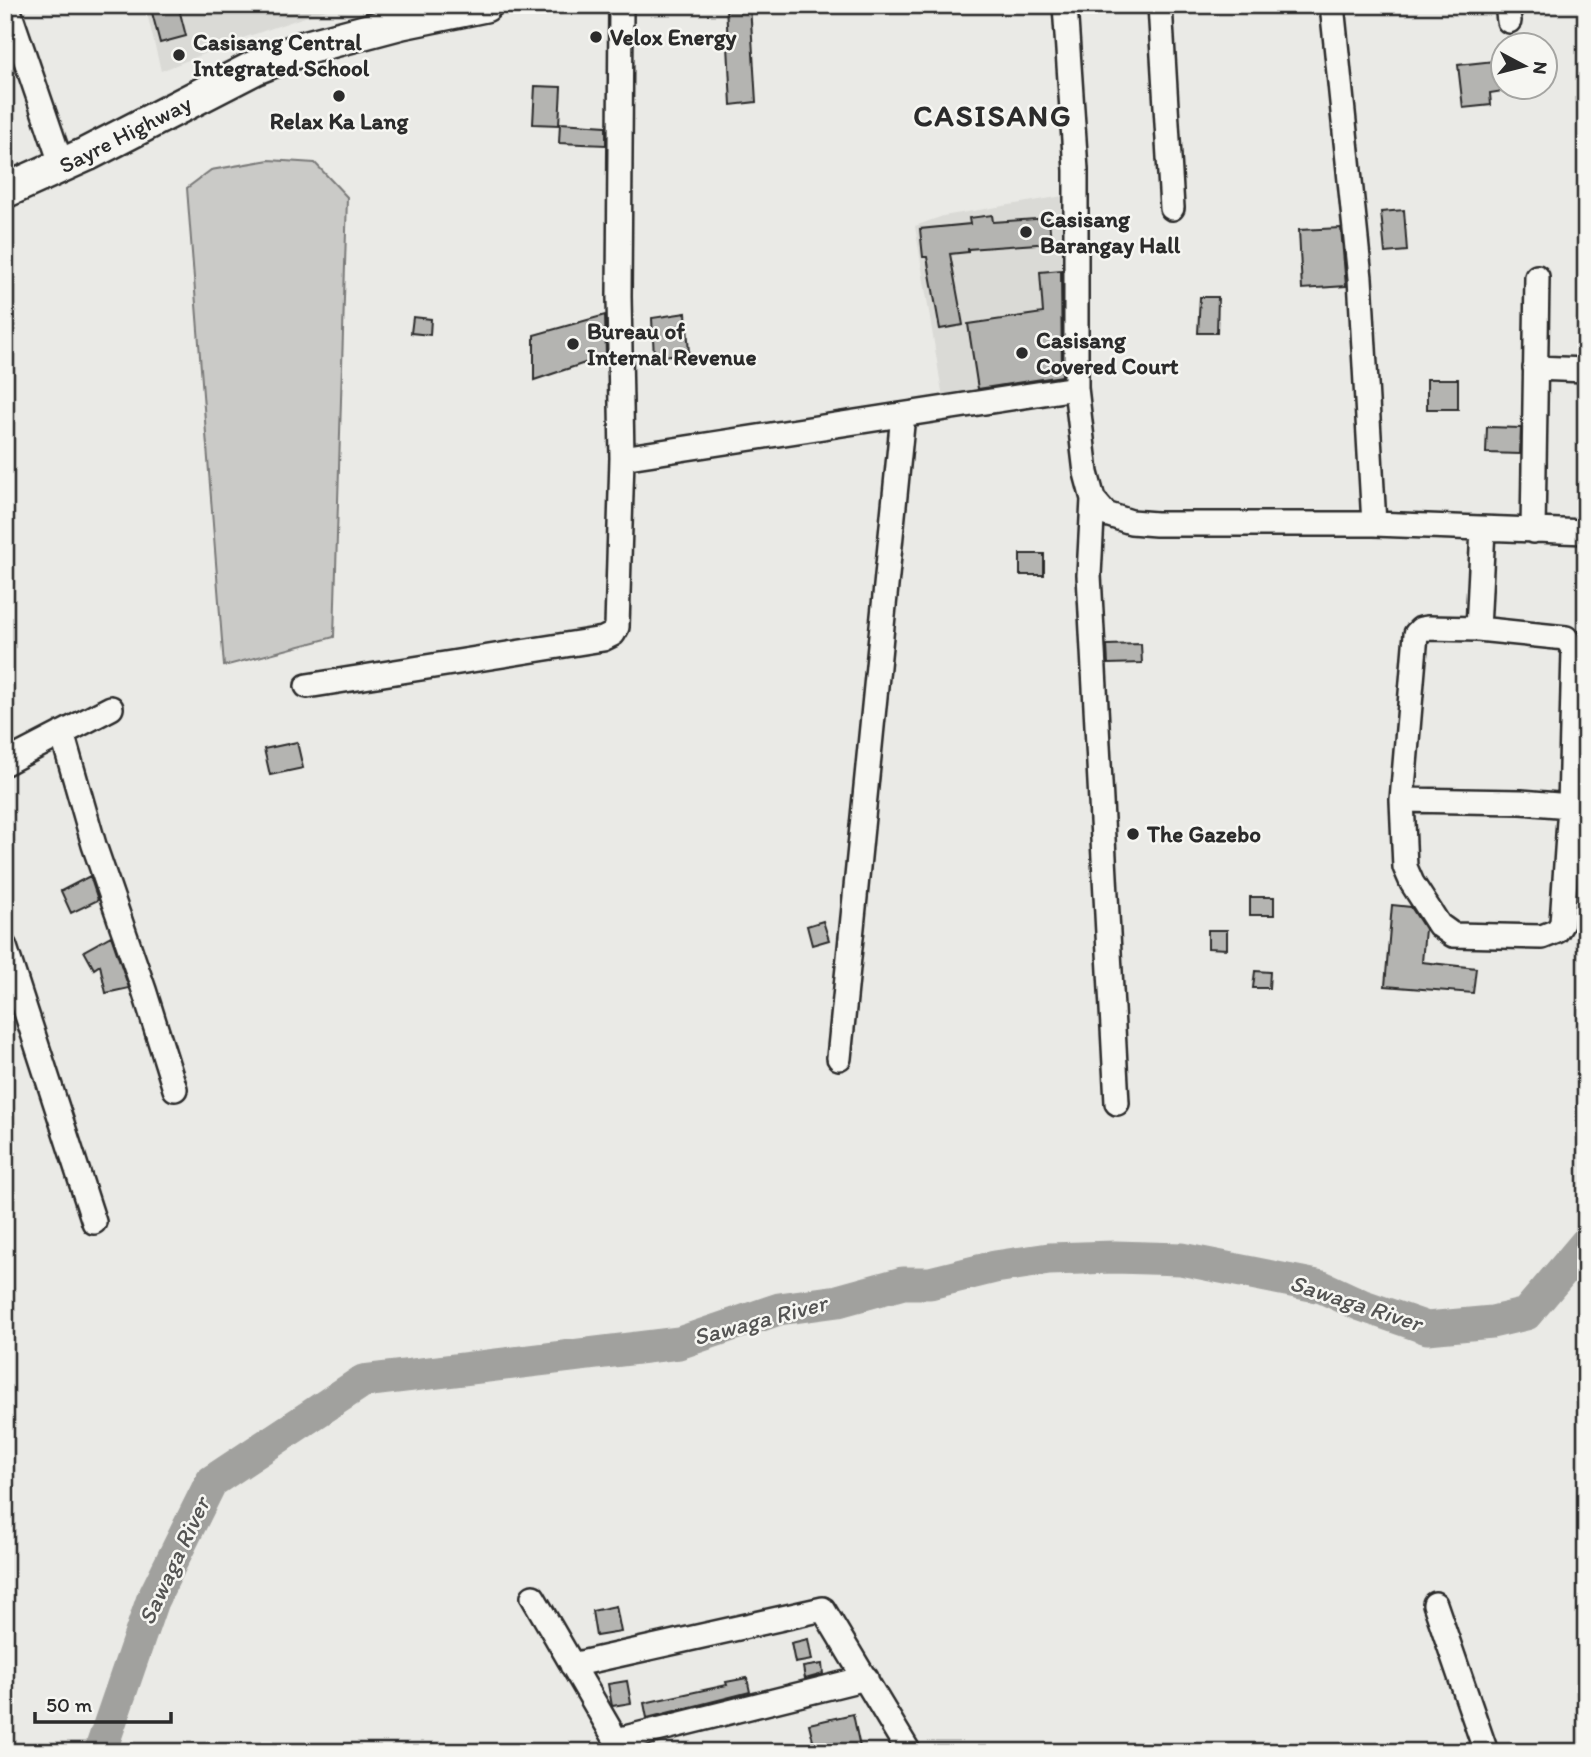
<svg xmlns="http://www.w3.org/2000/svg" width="1591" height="1757" font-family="Itim,sans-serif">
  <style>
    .built { fill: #dadad6 }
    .green { fill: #cacac7; stroke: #7a7a79; stroke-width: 2 }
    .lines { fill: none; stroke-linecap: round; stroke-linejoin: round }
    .river { stroke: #a1a19e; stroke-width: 33 }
    .building { fill: #b4b4b1; stroke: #2b2b2b; stroke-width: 2 }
    .minor-casing { stroke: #2b2b2b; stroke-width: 28 }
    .highway-casing { stroke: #2b2b2b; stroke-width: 38 }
    .minor { stroke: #f6f6f2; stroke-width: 23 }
    .highway { stroke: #f6f6f2; stroke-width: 33 }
    .poi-dot { fill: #2b2b2b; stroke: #f6f6f2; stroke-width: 2.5 }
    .labels { text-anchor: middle; stroke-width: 5; stroke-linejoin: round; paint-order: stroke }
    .poi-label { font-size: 23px; font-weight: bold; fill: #2b2b2b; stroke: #f6f6f2; text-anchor: start }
    .street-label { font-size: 23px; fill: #2b2b2b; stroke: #f6f6f2 }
    .water-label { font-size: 24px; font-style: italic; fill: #545453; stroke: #f6f6f2 }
    .district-label { font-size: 30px; font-weight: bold; letter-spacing: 2px; fill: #2b2b2b; stroke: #f6f6f2 }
  </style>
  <rect width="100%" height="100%" fill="#eaeae6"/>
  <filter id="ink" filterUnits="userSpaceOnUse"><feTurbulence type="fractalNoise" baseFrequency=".0143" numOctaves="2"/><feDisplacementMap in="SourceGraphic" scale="14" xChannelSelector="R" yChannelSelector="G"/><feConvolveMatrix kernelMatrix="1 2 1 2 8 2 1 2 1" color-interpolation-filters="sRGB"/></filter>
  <g filter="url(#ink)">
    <path class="built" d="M145,5H340L243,38L161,71Z
      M1069,195L1076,388L944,404L915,226L943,216Z"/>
    <path class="green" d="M269,160L315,163L347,197L334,637L224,666L187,188L211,170Z"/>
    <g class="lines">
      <path class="river" d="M100,1752L152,1601L211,1482L363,1381L679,1343L779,1309L838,1301L903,1283H930L995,1267L1049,1259L1115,1257L1181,1259L1322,1287L1361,1305L1427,1328L1492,1322L1526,1314L1586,1243"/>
    </g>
    <path class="building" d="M150,5H178L186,36L160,43Z
      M726,5H750L756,102L731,105Z
      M1503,60V91L1490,93L1491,105L1463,108L1458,65Z
      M535,86L561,87L559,125L533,124Z
      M560,123L606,126V145L559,143Z
      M1404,210L1407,251L1385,253L1381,212Z
      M992,215L993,222L1049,218L1051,243L968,249V252L950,254L963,325L940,329L927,257H923L920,229L970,224L969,218Z
      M1341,228L1346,286L1302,289L1299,230Z
      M1061,270L1062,376L978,389L968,324L1043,313L1040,272Z
      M1200,297H1218L1217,333H1198Z
      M686,313L689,353L654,357L652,318Z
      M605,315L606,356L534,380V335Z
      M413,317L431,319L430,335L411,333Z
      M1427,379H1458V409H1427Z
      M1487,427L1521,428L1520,454L1486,453Z
      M1020,554H1044V575H1020Z
      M1141,644L1142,663L1108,664L1107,645Z
      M297,742L303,768L270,775L264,749Z
      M90,876L98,900L71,913L61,891Z
      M1250,897H1274V915H1250Z
      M1392,905L1411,907L1425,929L1422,962L1476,968L1473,993L1385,986Z
      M823,921L829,940L812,945L807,926Z
      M1208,930H1227V949L1208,948Z
      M111,936L129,988L106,993L100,965L94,969L84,951Z
      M1255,971L1270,972L1269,988H1253Z
      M616,1606L621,1632L596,1636L592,1611Z
      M808,1639L812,1660L795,1663L791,1643Z
      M822,1664L823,1674L805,1679L803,1667Z
      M747,1678L750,1692L647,1718L644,1703L727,1685L726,1682Z
      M627,1681L631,1703L612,1706L608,1684Z
      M853,1714L861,1752H816L809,1724Z"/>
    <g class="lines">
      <g class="minor-casing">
        <path id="minor" d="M7,5L62,166
          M621,5L619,297L622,458L1076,388
          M1065,5L1076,170V388L1086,473L1093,499L1106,514L1131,522L1156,524H1374L1586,532
          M1160,5L1172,208
          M1332,5L1360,278L1374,524
          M1507,5L1509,21
          M1535,368L1586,370
          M1093,499L1089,575L1117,1103
          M1533,531L1537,277
          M1478,629L1427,628L1421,629L1416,634L1402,800L1405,867L1412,883L1439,925L1453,935L1542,937L1557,931L1562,923L1570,806L1574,650L1566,638L1478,629L1483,529
          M307,686L603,639L613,634L617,627L622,458
          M62,733L94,845L144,990L175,1089
          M5,763L111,708
          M1402,800L1521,802L1570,806
          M5,947L94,1222
          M839,1058L903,415
          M533,1597L623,1752
          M1435,1604L1486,1752
          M572,1665L823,1609L909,1752
          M617,1740L866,1678"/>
      </g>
      <g class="highway-casing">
        <path id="highway" d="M5,191L87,154L254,68L304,48L402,22L485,5"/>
      </g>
      <use href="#minor" class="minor"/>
      <use href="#highway" class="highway"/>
    </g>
  </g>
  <g class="poi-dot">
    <circle cx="596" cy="37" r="7"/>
    <circle cx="179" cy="55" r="7"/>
    <circle cx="339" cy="96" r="7"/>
    <circle cx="1026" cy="232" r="7"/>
    <circle cx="573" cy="344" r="7"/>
    <circle cx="1022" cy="353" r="7"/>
    <circle cx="1133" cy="834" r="7"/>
  </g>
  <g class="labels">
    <g class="poi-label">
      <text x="610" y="45">Velox Energy</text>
      <text x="193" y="50">Casisang Central<tspan x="193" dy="26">Integrated School</tspan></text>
      <text x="339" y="129" text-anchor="middle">Relax Ka Lang</text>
      <text x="1040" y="227">Casisang<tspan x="1040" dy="26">Barangay Hall</tspan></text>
      <text x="587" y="339">Bureau of<tspan x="587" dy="26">Internal Revenue</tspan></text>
      <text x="1036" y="348">Casisang<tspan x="1036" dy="26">Covered Court</tspan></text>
      <text x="1147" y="842">The Gazebo</text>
    </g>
    <g class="street-label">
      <text transform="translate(125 134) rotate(-27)" y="8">Sayre Highway</text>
    </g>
    <g class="water-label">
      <text transform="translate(1356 1303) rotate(18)" y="8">Sawaga River</text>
      <text transform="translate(760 1320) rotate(-15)" y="8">Sawaga River</text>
      <text transform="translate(174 1561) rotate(-65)" y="8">Sawaga River</text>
    </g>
    <g class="district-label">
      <text x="993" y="126">CASISANG</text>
    </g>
  </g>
  <rect width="1591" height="1757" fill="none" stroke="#f6f6f2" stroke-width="28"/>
  <rect x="14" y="14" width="1563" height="1729" fill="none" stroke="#2b2b2b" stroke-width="2.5" filter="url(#ink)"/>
  <g transform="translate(1524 66) rotate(97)"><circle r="33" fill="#f6f6f2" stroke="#a5a5a2" stroke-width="2"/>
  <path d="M0-5L12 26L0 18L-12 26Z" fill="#2b2b2b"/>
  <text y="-10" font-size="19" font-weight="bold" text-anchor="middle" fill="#2b2b2b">N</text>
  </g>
  <path d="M35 1712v10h136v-10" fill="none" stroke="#2b2b2b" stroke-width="3.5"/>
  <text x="46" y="1712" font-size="21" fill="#2b2b2b" stroke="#f6f6f2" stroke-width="5" paint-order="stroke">50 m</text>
</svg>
